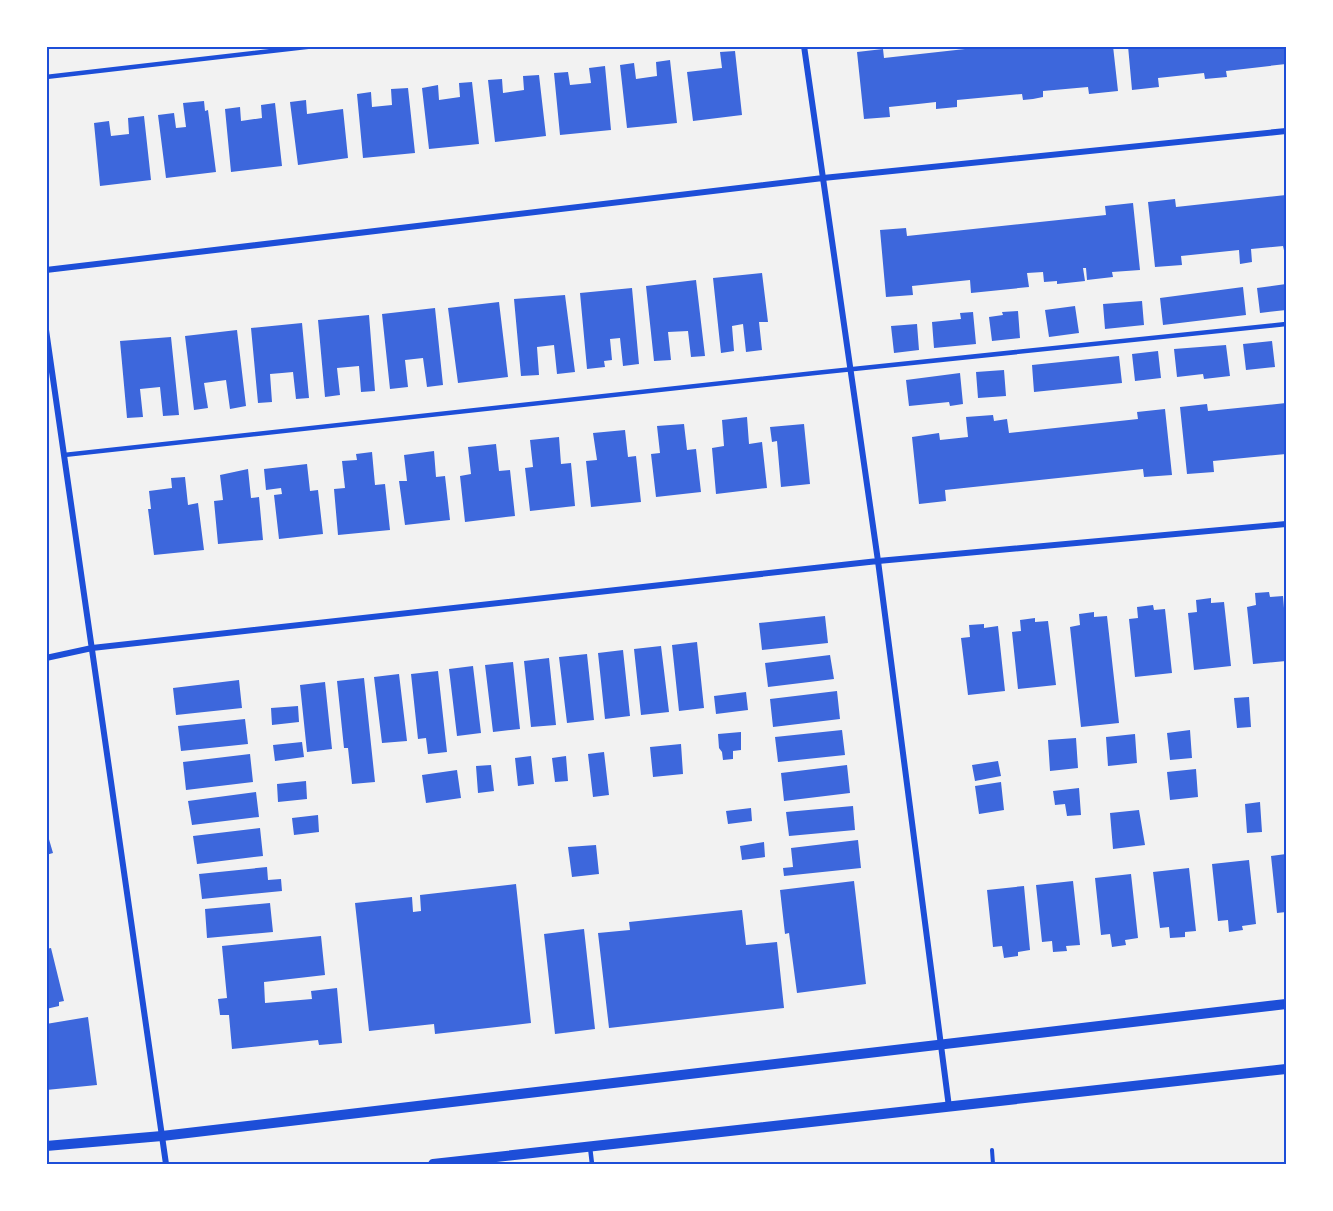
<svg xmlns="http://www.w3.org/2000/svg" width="1333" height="1211" font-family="'PT Sans Narrow',sans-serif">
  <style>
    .building { fill: #3d67dc }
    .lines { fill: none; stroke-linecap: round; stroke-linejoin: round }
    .path { stroke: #1d4ed8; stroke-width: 4 }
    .service { stroke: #1d4ed8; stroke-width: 4.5 }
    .minor { stroke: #1d4ed8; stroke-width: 6 }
    .tertiary { stroke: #1d4ed8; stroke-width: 10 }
    .neatline { fill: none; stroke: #1d4ed8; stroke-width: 2 }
  </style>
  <rect width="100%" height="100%" fill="#f2f2f2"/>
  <path class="building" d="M992,46H1113L1118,91L1089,94L1088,87L1043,91V97L1033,99L1023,100L1022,94L957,100V107L936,109V102L918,104L889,107L890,117L864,119L857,52L883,49L884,58Z
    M1128,46H1286V64L1226,71L1227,77L1205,79L1204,73L1158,78L1159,87L1132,90Z
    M735,51L742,115L693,121L687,72L722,68L720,52Z
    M670,60L677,123L627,128L620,65L634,63L636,79L657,76L656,62Z
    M605,66L611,130L560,135L554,73L568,72L570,85L591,83L589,68Z
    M539,75L546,136L495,142L488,80L502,79L503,93L524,90L523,76Z
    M472,82L479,144L429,149L422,88L438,85L439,100L460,97L459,83Z
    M408,88L415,153L363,158L357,94L371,92L372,107L392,105L391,89Z
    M306,100L307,114L343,109L348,158L298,165L290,102Z
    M204,101L205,111L208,110L216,172L166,178L158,115L174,113L176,128L186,127L183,103Z
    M275,103L282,166L231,172L225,109L240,107L241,121L262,118L261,105Z
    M144,116L151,180L100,186L94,123L109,121L111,136L129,134L128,118Z
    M1286,195V259L1283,246L1251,249L1252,262L1240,264L1239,250L1181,256L1182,265L1155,267L1148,202L1175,199L1176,207Z
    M1133,203L1140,270L1112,272L1113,277L1087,280L1086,268H1083L1085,281L1057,284V281L1044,282L1043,272L1027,273L1029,287L971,293L970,280L912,286L913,295L886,297L880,230L906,228L907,236L1106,215L1105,206Z
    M762,273L768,322H759L762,350L746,352L743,324L732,326L734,351L721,353L713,278Z
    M696,280L705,356L691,357L688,331L668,332L671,360L654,361L646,286Z
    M1286,284V310L1260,313L1257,288Z
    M1243,287L1246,315L1163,325L1160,298Z
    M632,288L639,364L623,366L620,338L610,339L612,360L604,361L605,367L587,369L580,293Z
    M565,295L575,372L557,374L554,345L537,347L539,375L521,376L514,299Z
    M1142,301L1144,325L1105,329L1103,304Z
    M499,302L508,377L458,383L448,308Z
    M1075,306L1079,333L1049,337L1045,310Z
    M435,308L443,385L427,387L423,358L405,360L408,387L390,389L382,314Z
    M1018,311L1020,338L992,341L989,317L1003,315L1002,312Z
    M973,312L976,344L934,348L932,322L961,319L960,313Z
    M369,315L375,391L361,392L359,366L337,368L340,395L325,397L318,320Z
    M302,323L309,398L296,399L293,372L282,373L270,374L272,402L258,403L251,328Z
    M917,324L919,350L894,353L891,326Z
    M237,330L246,406L230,409L226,380L204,383L208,408L194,410L185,336Z
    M171,337L179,415L163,416L160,387L140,389L143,417L127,418L120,341Z
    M1272,341L1275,367L1246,370L1243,344Z
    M1226,345L1230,376L1204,379L1203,374L1177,377L1174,349Z
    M1158,351L1161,378L1135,381L1132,354Z
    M1119,356L1122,383L1034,392L1032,365Z
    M1004,370L1006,396L978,398L976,372Z
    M960,373L963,404L950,406L949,402L909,406L906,380Z
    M1286,403V454L1213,461L1214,472L1187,474L1180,407L1207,404L1208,411Z
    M1165,409L1172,475L1144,477L1143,469L945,490L946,501L919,504L912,437L939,433L940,440L968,437L966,417L993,415L994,421L1007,419L1009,433L1138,419L1137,412Z
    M747,417L749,444L762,442L767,488L716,494L712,448L724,446L722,420Z
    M684,424L687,450L696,449L701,492L656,497L651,454L660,453L657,426Z
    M804,424L810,484L781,487L777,441L772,442L770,427Z
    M625,430L628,457L636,456L641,502L591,507L586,461L597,460L593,433Z
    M559,437L561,464L571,463L575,506L530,511L525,468L533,467L530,440Z
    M496,444L499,471L510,470L515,516L465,522L460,476L471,474L468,447Z
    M434,451L436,477L445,476L450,520L405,525L399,481H407L404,455Z
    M372,452L375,485L385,484L390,530L338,535L334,489L345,488L342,461L357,460L356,454Z
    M307,464L310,491L318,490L323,534L279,539L274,495L282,494L281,488L266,490L264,469Z
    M248,469L251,498L259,497L263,540L218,544L214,501L223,500L220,475Z
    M185,477L188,505L198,503L204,550L154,555L148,509H151L149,491L172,488L171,478Z
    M1269,592L1270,597L1283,596L1286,632V661L1253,664L1247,607L1256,605L1255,593Z
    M1211,598V603L1224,602L1231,666L1194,670L1188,613L1197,612L1196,600Z
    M1153,605L1154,610L1165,609L1172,673L1135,677L1129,619L1138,618L1137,607Z
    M1094,612V617L1107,616L1119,723L1081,727L1070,627L1080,625L1079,614Z
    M825,616L828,643L762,650L759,623Z
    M1035,618V622L1048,621L1056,685L1018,689L1012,632L1021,631L1020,620Z
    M984,624V628L998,626L1005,691L968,695L961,638L970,637L969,625Z
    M697,642L704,708L679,711L672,645Z
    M661,646L669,712L641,715L634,649Z
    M623,650L630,716L605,719L598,653Z
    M587,654L594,720L567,723L559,657Z
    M830,655L834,679L768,687L765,663Z
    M549,658L556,725L531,727L524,661Z
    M513,662L520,729L493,732L485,665Z
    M473,666L481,733L457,736L449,669Z
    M438,671L447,752L428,754L426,738L418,739L411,674Z
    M399,674L407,741L382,743L374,677Z
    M364,678L375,782L352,784L348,748H344L337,681Z
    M239,680L242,708L176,715L173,688Z
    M325,682L332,749L307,752L300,685Z
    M837,691L840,719L773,727L770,699Z
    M746,692L748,710L716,714L714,696Z
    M1249,697L1251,727L1237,728L1234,698Z
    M298,706L299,722L272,725L271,708Z
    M245,719L248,744L181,751L178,726Z
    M842,730L845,755L778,762L775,737Z
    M1190,730L1192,758L1170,760L1167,733Z
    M741,732V750L733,751V759L723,760L722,752L719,748L718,734Z
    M1135,734L1137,763L1108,766L1106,737Z
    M1076,738L1078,768L1050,771L1048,740Z
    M302,742L304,757L275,761L273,745Z
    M681,744L683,774L653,777L650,747Z
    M604,752L609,795L593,797L588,754Z
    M250,754L253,782L186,790L183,762Z
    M531,756L534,784L518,786L515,758Z
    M566,756L568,781L555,782L552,758Z
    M998,761L1001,776L975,781L972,765Z
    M491,765L494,791L478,793L476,766Z
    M847,765L850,793L784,801L781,773Z
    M1196,769L1198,797L1170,800L1167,772Z
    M457,770L461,798L426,803L422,775Z
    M306,781L307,799L278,802L277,784Z
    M1001,782L1004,810L979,814L975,786Z
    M1079,788L1081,815L1067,816L1065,804L1055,805L1053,791Z
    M256,792L259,817L192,825L188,801Z
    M1260,802L1262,832L1247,833L1245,804Z
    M853,806L855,830L789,836L786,812Z
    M751,808L752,821L728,824L726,811Z
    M1139,810L1145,845L1113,849L1110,813Z
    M318,815L319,832L294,835L292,818Z
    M260,828L263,856L197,864L193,836Z
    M46,829L53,853L46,855Z
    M858,840L861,868L784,876L783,868L793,867L791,848Z
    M764,842L765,857L742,860L740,846Z
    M596,845L599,874L572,877L568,847Z
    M1286,854V912L1277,913L1271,856Z
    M1249,860L1256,924L1242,926L1243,930L1229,932L1228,920L1218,921L1212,864Z
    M267,867L268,880L281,879L282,891L202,899L199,874Z
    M1189,868L1196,931L1185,932V937L1170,938L1169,927L1160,928L1153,872Z
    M1131,874L1138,938L1125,940L1126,945L1112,947L1110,934L1101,935L1095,878Z
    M854,881L866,984L797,993L789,933L785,934L780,890Z
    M1073,881L1080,945L1066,946L1067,951L1053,952L1052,941L1042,942L1036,885Z
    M516,884L531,1023L435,1034L434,1024L369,1031L355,903L412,897L413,912L421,911L420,895Z
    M1024,886L1030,950L1018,952V956L1004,958L1002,946L993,947L987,890Z
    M270,903L273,932L207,938L205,909Z
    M742,910L746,945L777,942L784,1008L609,1028L598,933L630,930L629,922Z
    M584,929L595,1029L555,1034L544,934Z
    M321,936L325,975L264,982L265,1003L312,999L311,991L337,988L342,1043L319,1045L318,1040L232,1049L229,1015H220L218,999L227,998L222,946Z
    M51,948L64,1001L59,1002V1006L46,1009V949Z
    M88,1017L97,1085L46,1090V1024Z"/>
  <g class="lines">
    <path class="path" d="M992,1150L993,1164"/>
    <path class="service" d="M46,77L315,46
      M64,455L815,373L1286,324
      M590,1147L592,1164"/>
    <path class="minor" d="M804,46L878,561L949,1107
      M46,270L823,178L1286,131
      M46,330L166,1164
      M46,658L92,648L878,561L1286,524"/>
    <path class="tertiary" d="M46,1146L162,1136L1286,1004
      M433,1164L1286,1069"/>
  </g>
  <rect width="1333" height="1211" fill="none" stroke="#ffffff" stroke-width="96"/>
  <rect x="48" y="48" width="1237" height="1115" class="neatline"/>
</svg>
